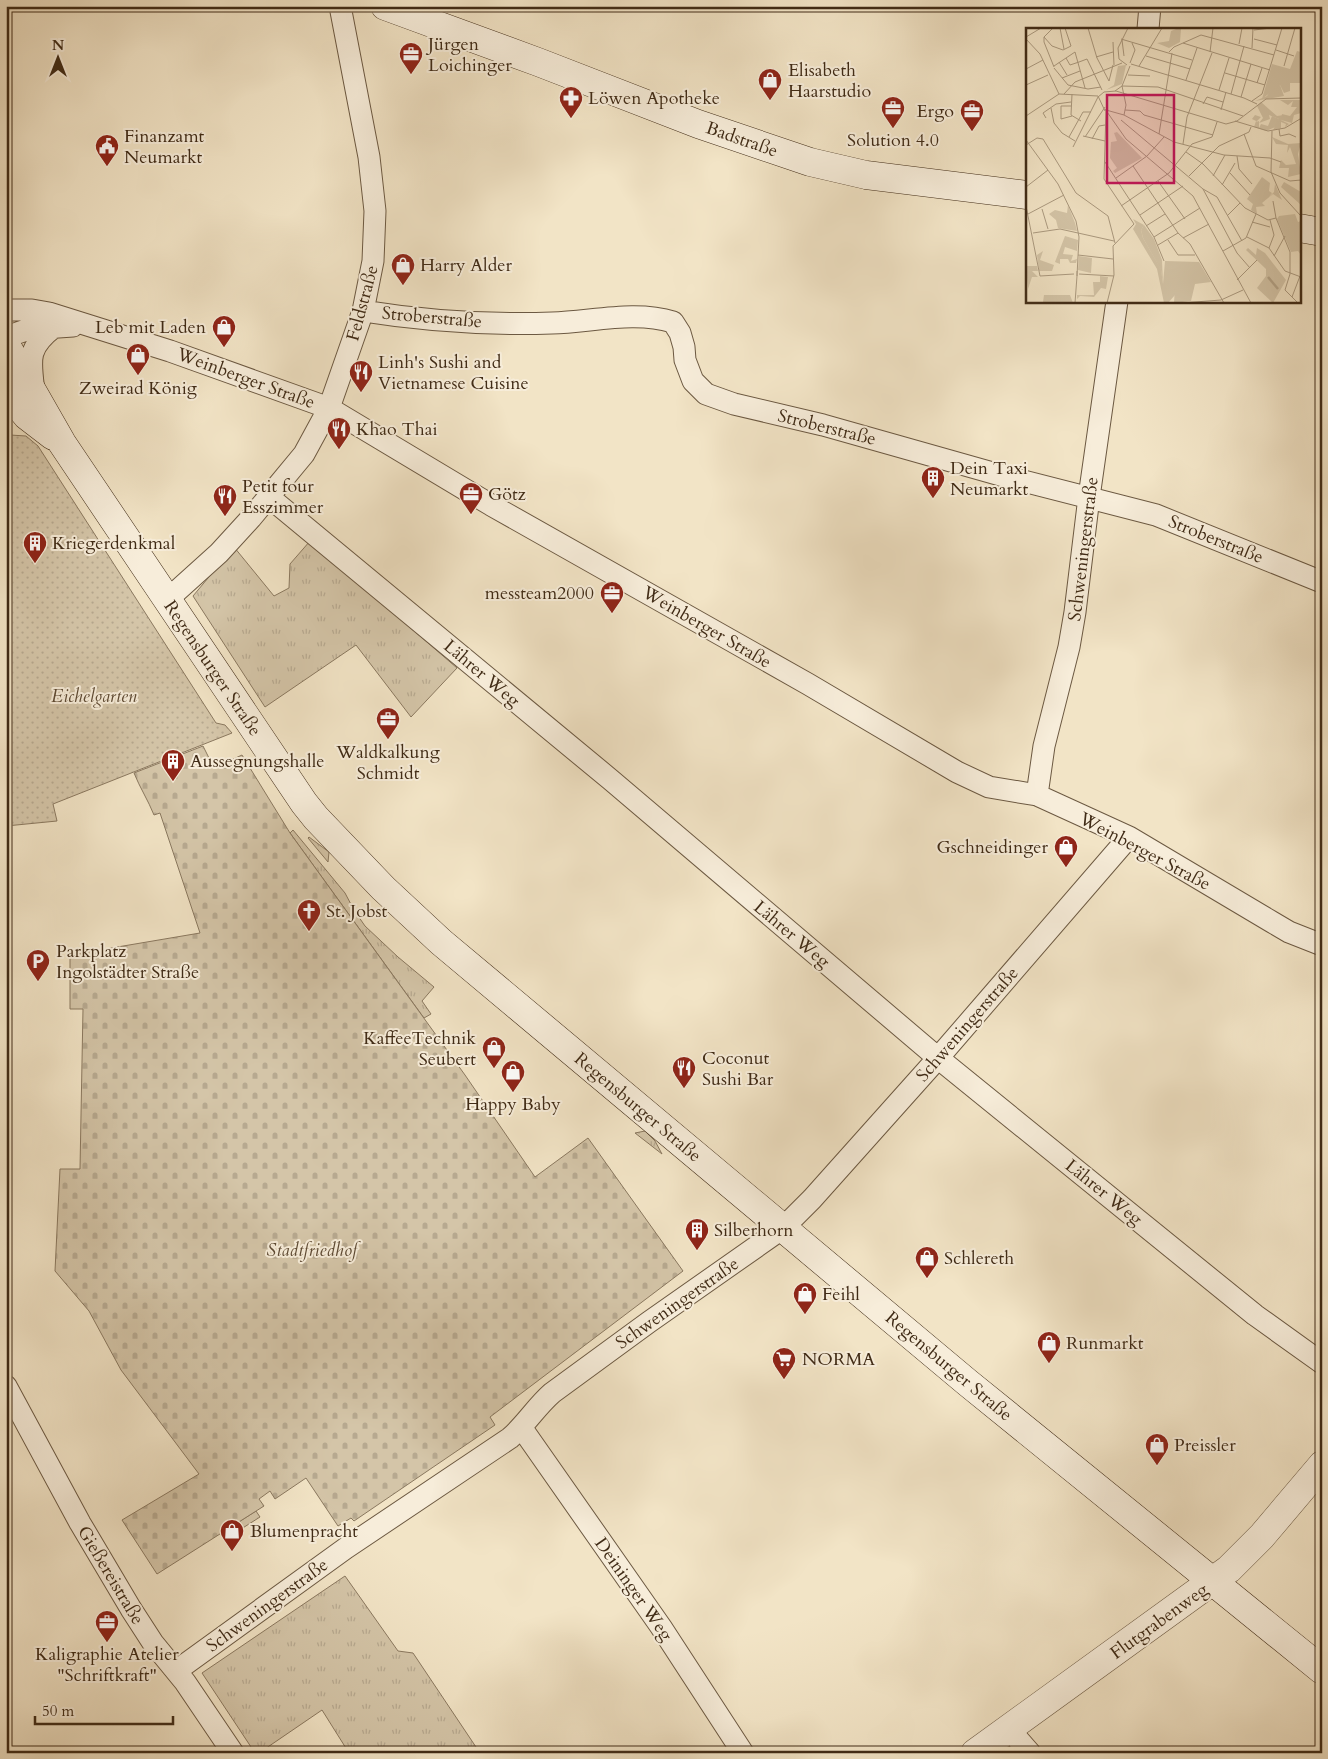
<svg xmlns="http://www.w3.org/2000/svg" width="1328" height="1759" font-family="Cardo,serif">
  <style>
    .grass { fill: url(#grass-tufts); stroke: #8a785f }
    .cemetery { fill: url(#cemetery-stones); stroke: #8a785f }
    .park { fill: url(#park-dots); stroke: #8a785f }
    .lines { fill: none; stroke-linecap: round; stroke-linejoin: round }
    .minor-casing { stroke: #6c5942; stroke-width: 23 }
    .tertiary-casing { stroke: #6c5942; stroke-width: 29 }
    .secondary-casing { stroke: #402b16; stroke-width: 29 }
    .minor { stroke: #f7edda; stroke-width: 21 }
    .tertiary { stroke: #f7edda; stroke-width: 28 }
    .secondary { stroke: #f7edda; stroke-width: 28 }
    .labels { text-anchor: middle; stroke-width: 4; stroke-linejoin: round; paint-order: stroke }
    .poi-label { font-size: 18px; fill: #402b16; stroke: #f7edda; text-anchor: start }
    .street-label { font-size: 18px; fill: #402b16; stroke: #f7edda }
    .park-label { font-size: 18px; font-style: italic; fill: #5e4a33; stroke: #f7edda }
    .inset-river { fill: none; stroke: #b5a58a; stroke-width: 2.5 }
    .inset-road { fill: none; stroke: #ab9a80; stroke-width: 1 }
    .view { fill: #c2185b; fill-opacity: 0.15; stroke: #c2185b; stroke-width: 2.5 }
    .inset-edge { fill: none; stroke: #402b16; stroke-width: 2.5 }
  </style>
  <defs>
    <pattern id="grass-tufts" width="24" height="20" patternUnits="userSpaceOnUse" patternTransform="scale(1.25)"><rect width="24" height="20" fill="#d4c5a8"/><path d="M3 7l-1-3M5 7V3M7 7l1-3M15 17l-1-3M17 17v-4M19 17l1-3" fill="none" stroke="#b7a990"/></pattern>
    <pattern id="cemetery-stones" width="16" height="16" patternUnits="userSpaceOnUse" patternTransform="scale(1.25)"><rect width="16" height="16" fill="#d4c5a8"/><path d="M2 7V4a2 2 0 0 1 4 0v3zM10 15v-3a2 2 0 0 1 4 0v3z" fill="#b7a990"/></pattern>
    <pattern id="park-dots" width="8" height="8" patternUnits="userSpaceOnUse" patternTransform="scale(1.25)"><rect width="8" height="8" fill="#d4c5a8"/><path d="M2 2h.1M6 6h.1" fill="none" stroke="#b7a990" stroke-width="1.8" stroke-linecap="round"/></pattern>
  </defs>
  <rect width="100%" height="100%" fill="#f2e4c6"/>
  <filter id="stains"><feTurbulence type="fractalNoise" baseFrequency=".004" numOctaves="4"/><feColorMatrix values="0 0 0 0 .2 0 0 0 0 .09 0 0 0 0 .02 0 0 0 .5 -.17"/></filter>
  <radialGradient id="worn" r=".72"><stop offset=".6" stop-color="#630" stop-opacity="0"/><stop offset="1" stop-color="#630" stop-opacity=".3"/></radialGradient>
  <path class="grass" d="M310,541L457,668L411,717L356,645L265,707L193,596L234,547L274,596L289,588L290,564Z
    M293,830L345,893L354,910L365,926L398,957L434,987L422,1001L431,1014L424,1018L290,833Z
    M309,837L329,852L328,862L308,838Z
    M645,1131L655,1141L662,1154L635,1133Z
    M256,1511L260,1517L238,1531L234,1525Z
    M345,1576L398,1651L413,1653L480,1753H349L322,1710L259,1753H255L202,1673Z"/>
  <path class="cemetery" d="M203,746L214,768L242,755L290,833L465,1075L535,1177L588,1138L683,1271L490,1417L495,1425L354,1521L351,1518L338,1526L306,1478L275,1499L270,1491L259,1499L264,1506L157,1574L122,1520L199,1474L121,1370L89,1311L55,1271L60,1169H80L83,1009H70V955L200,933L160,813L154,815C148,800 140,788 134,773Z"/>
  <path class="park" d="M10,435L26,436L38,446L216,723L225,725L232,733L53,804L57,821L6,826V437Z"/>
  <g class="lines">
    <g class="minor-casing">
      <path id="minor" d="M1148,29L1150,6
        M6,310H32L49,313L170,351L329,408L491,505L808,684L957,772L989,787L1037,795L1129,837L1272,922L1289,932L1322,945
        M363,311C425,321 489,325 552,323C591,322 635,310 673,322L680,333L684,347L685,360L693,381L706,394L734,404L823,425L1000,475L1156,515L1322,582
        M6,337L29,329L73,326
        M34,391C30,359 27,348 54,327
        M269,497L611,780L938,1058L1255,1315L1322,1363
        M168,599L219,553L251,518L304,454L329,408L363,311L373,261L375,211L369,157L340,6
        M1037,795L1044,746L1069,647L1075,612L1089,497L1117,301
        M6,1386L80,1523L131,1609L153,1643L185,1682L233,1753
        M521,1427L661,1627L743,1753
        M176,1671L346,1548L510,1438C526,1424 536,1407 552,1393L649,1322L783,1228L812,1199L938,1058L1129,837
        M1009,1729L1030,1753"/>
    </g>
    <g class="tertiary-casing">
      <path id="tertiary" d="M975,1753L1229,1569L1262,1536L1322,1465"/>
    </g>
    <g class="secondary-casing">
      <path id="secondary" d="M385,6L538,62L698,124L810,162L866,175L1027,195
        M1299,228L1322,232
        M6,345L62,443L304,803L316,818L383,888L441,942L968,1383L1322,1670
        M6,391L27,416L53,436"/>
    </g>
    <use href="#minor" class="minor"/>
    <use href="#tertiary" class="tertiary"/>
    <use href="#secondary" class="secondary"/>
  </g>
  <defs>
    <g id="office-pin" transform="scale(1.25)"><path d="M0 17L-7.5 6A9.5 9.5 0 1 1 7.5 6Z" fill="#8f2418" stroke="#f7edda"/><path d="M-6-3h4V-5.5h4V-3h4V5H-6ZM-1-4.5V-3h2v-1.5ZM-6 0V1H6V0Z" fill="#fff"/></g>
    <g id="shop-pin" transform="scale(1.25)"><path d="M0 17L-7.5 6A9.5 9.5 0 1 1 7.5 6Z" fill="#8f2418" stroke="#f7edda"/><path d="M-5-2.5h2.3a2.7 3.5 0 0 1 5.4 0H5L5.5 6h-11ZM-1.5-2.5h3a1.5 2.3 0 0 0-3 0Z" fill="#fff"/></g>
    <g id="pharmacy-pin" transform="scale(1.25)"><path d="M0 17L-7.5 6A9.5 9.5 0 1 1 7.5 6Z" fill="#8f2418" stroke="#f7edda"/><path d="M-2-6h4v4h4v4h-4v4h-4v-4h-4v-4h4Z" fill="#fff"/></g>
    <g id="civic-pin" transform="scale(1.25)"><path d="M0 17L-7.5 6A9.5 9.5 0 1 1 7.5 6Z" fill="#8f2418" stroke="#f7edda"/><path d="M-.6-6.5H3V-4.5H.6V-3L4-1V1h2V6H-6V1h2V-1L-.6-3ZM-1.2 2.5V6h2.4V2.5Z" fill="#fff"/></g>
    <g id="restaurant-pin" transform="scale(1.25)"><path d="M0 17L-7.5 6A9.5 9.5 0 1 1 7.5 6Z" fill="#8f2418" stroke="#f7edda"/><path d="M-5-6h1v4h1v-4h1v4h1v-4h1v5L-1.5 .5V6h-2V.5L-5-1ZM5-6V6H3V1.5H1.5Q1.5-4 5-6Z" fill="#fff"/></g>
    <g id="building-pin" transform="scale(1.25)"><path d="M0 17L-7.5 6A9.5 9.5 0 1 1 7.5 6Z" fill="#8f2418" stroke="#f7edda"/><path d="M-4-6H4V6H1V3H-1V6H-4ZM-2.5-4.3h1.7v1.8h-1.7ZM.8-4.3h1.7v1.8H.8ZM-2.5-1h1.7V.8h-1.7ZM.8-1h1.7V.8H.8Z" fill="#fff"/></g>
    <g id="church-pin" transform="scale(1.25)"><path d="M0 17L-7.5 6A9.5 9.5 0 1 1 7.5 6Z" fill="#8f2418" stroke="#f7edda"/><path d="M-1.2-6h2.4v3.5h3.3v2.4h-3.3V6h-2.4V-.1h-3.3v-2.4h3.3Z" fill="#fff"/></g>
    <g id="parking-pin" transform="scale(1.25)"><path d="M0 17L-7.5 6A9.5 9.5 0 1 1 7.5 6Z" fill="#8f2418" stroke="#f7edda"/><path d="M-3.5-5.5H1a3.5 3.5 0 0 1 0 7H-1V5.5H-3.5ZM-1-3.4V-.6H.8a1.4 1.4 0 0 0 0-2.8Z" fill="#fff"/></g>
    <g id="supermarket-pin" transform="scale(1.25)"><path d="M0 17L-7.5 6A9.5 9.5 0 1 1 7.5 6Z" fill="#8f2418" stroke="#f7edda"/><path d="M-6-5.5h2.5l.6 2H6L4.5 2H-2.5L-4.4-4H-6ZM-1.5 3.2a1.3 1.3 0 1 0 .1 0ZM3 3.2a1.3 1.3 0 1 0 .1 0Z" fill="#fff"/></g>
  </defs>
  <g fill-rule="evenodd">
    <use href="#office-pin" x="411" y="54"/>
    <use href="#shop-pin" x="770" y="80"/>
    <use href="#pharmacy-pin" x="571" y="98"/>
    <use href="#office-pin" x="893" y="108"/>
    <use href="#office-pin" x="972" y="111"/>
    <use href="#civic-pin" x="107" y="146"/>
    <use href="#shop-pin" x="403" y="265"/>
    <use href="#shop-pin" x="224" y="327"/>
    <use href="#shop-pin" x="138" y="355"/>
    <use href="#restaurant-pin" x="361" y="372"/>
    <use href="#restaurant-pin" x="339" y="429"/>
    <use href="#building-pin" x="933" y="478"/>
    <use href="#office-pin" x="471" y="494"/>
    <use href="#restaurant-pin" x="225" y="496"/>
    <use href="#building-pin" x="35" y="543"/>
    <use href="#office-pin" x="612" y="593"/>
    <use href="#office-pin" x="388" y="719"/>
    <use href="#building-pin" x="173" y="761"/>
    <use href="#shop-pin" x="1066" y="847"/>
    <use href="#church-pin" x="309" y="911"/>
    <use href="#parking-pin" x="38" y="961"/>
    <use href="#shop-pin" x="494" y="1048"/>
    <use href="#restaurant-pin" x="684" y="1068"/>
    <use href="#shop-pin" x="513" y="1072"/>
    <use href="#building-pin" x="697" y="1230"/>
    <use href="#shop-pin" x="927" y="1258"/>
    <use href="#shop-pin" x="805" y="1294"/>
    <use href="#shop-pin" x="1049" y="1343"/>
    <use href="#supermarket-pin" x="784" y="1359"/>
    <use href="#shop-pin" x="1157" y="1445"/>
    <use href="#shop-pin" x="232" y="1531"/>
    <use href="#office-pin" x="107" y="1622"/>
  </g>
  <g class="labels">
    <g class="poi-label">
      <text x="428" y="50">Jürgen<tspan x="428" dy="21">Loichinger</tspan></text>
      <text x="788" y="76">Elisabeth<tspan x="788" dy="21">Haarstudio</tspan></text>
      <text x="588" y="104">Löwen Apotheke</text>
      <text x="954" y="117" text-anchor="end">Ergo</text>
      <text x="124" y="142">Finanzamt<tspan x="124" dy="21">Neumarkt</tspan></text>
      <text x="893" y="146" text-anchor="middle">Solution 4.0</text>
      <text x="420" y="271">Harry Alder</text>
      <text x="206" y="333" text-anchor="end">Leb mit Laden</text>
      <text x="378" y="368">Linh's Sushi and<tspan x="378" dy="21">Vietnamese Cuisine</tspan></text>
      <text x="138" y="394" text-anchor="middle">Zweirad König</text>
      <text x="356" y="435">Khao Thai</text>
      <text x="950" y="474">Dein Taxi<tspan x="950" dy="21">Neumarkt</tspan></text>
      <text x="242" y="492">Petit four<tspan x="242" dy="21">Esszimmer</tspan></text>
      <text x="488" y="500">Götz</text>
      <text x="52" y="549">Kriegerdenkmal</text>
      <text x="594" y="599" text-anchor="end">messteam2000</text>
      <text x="388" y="758" text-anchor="middle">Waldkalkung<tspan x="388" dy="21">Schmidt</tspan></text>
      <text x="190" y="767">Aussegnungshalle</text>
      <text x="1048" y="853" text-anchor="end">Gschneidinger</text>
      <text x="326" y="917">St. Jobst</text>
      <text x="56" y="957">Parkplatz<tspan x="56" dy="21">Ingolstädter Straße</tspan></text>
      <text x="476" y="1044" text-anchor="end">KaffeeTechnik<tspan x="476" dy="21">Seubert</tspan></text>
      <text x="702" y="1064">Coconut<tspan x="702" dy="21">Sushi Bar</tspan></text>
      <text x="513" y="1110" text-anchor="middle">Happy Baby</text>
      <text x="714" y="1236">Silberhorn</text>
      <text x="944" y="1264">Schlereth</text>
      <text x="822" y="1300">Feihl</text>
      <text x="1066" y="1349">Runmarkt</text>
      <text x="802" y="1365">NORMA</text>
      <text x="1174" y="1451">Preissler</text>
      <text x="250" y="1537">Blumenpracht</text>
      <text x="107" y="1660" text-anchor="middle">Kaligraphie Atelier<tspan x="107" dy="21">"Schriftkraft"</tspan></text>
    </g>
    <g class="street-label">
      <text transform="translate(742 139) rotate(19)" y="6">Badstraße</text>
      <text transform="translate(362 303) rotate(-75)" y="6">Feldstraße</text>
      <text transform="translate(432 317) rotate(5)" y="6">Stroberstraße</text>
      <text transform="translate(246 378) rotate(20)" y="6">Weinberger Straße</text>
      <text transform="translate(827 427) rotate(14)" y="6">Stroberstraße</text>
      <text transform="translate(1216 539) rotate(22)" y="6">Stroberstraße</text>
      <text transform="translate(1083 549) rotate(-83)" y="6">Schweningerstraße</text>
      <text transform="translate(707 627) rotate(30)" y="6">Weinberger Straße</text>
      <text transform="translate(213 668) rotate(56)" y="6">Regensburger Straße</text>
      <text transform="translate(482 673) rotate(40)" y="6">Lährer Weg</text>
      <text transform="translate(1145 851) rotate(28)" y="6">Weinberger Straße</text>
      <text transform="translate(792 934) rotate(40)" y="6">Lährer Weg</text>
      <text transform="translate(967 1024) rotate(-49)" y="6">Schweningerstraße</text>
      <text transform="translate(638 1107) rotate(40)" y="6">Regensburger Straße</text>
      <text transform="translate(1104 1192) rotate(39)" y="6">Lährer Weg</text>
      <text transform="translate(677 1303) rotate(-35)" y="6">Schweningerstraße</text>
      <text transform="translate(949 1366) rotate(40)" y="6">Regensburger Straße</text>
      <text transform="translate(111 1575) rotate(59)" y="6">Gießereistraße</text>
      <text transform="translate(634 1589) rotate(55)" y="6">Deininger Weg</text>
      <text transform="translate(267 1605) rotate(-36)" y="6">Schweningerstraße</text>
      <text transform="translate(1159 1621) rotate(-36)" y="6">Flutgrabenweg</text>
    </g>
    <g class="park-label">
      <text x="94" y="702">Eichelgarten</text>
      <text x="312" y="1256">Stadtfriedhof</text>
    </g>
  </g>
  <g transform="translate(1026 28)">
    <rect width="275" height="275" fill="#f2e4c6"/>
    <path d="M150,1H155L154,14L143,20L131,15L143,13L145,3ZM254,57L258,68L229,73L241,68L246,60ZM254,72H275V85L268,87L266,95L255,92L256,86L264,88L271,79H265L267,73L262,77ZM229,87L235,89L230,94L233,93V100L235,96L242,98L246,88L253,91L252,98L240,103L228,99L230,93L226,91ZM236,149L244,155L243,163L246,165L243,169L248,164L249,156L256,172L247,166L236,175L239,178L230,179L231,186L225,182L227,176L221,171ZM42,177L49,195L51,203L32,200L30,192L23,186L29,182L41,185ZM269,186L272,194L275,193V227L272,223L265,224L251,191L253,188ZM118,197L128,211L136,232L137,256L135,242L117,210L115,202ZM39,208L52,212L51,223L39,219L37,226L47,227L45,233L51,231L50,235H44L42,231H34V236L29,234ZM17,223L14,232L28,237L26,243H13L11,227ZM53,228L66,230L65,245L52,242ZM0,238H11L12,243H6L12,249H6L2,261ZM74,248L82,249L80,261L75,260L68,269L54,268L51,271V267H68L67,254H74ZM18,267H44L47,275L17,274Z" fill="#d4c5a8"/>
    <path d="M271,23L275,24V55H264V63L258,65L254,57L236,71L246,36L264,41ZM235,74L251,88L258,87L255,92L263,96L259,99L260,96L255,94V100L247,102L253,91L243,87L244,91L233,95L237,90L231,78ZM246,109L262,116L275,115L272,126L275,146L262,149L263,140H253L255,132L260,137L270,136L264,119L261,125L262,117L250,116ZM258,154L275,164V177L255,159ZM107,191L118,197L115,202L117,210L135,241L137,256L149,258V267L142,275H138L131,241L107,201L110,196Z" fill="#d4c5a8"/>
    <path d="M91,104L116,130L89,145L87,143L91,140L84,130L85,114L91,113L88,105Z" fill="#d4c5a8"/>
    <path d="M100,37L96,56L80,62L88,57L92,38ZM222,220L230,227L231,220L239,225L260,252L247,275L231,260L240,248V241L220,222Z" fill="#d4c5a8"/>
    <path d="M139,233L173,234L185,254L169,256L165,273L148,275L149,259L143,264L137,256Z" fill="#d4c5a8"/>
    <path class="inset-river" d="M242,249L252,261"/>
    <path class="inset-road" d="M27,0L18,9V14L28,39M34,0L38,21M62,0L71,30L83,53M228,2L245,0M0,9L15,0M18,9L26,18L37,22L45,18L39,0M0,11L14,26L33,66M95,11L166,32M228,11L251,17M96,12L98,28M87,14L88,37M157,15L244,42M213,16L216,0M226,20L227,0M250,22L268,28M143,24L148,19L175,7L248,27M184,24L187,0M120,28L164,41M70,29L87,24M40,30L44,37L53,34M33,34L41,47M53,34L61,31L76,62M104,35L109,22L106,15M105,36L218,70L231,76M101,37L93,31L92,20L102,0M28,38L49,24L59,60M113,38L136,0M258,38L269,0M28,40L42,57L62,61L75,59M0,41L17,32M199,45L239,57M102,47L124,48M36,50L54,43M160,52L171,20M83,53L87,37M231,55L236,40M0,57L22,47M193,62L203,30M89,63L96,58L104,38M38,66L49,54L96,35M46,66L45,87L55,93M205,66L218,18M72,69L78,64L90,63L200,96L211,93L240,71L275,70M215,69L225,36M226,73L236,66L256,0M177,76L181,69L197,74M45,78H35V91L46,88M25,80L28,95L36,105L49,113M79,81L100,111L167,168L225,275M99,82L114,83L118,87L187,107M195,82L200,64M98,87L100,77L96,58L132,59L217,88M0,88L33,66L72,68L79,83M20,90L17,85L30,76L45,74M95,92L177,161L211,225L224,240M209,93L242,103L259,100L274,91M253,101L254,108L263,106L270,109M246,103L245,144L254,165L274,187M133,106L146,25M218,106L230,138L264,153L275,152M57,108L79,113M43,109L57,84H65M59,109L79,79M66,111L73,98L79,97M0,112L32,156L50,193L53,209L51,248V243M157,116L161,89L186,25M0,117L11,110L17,111L50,165L82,188L89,215M47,119L72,69M160,124L177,136L219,180L242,192L250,190M211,128L213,141L226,156M79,134L128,209L138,233M107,138L152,205L164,216L198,275M204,145L224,167M163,148L193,118L223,104L225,99M187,148L199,127M90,150L121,128L138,109M132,153L159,191M196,157L209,135M0,159L22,142M177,161L191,169L216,213M247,173L250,190L264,224V246L259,262L272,275M0,178L14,248L48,246M95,178L143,145L166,116L186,109L191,94M16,181L22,201M2,186L38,167M114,187L157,158M201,188L214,175M226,194L244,199M120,198L139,186M7,205L34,201L88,213M128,209L174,180M221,209L243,220L259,243L275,249M157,210L183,196M142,212L152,227H169M132,217L152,205M243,220L248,207L244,192M197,223L220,210L230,186M52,227L87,231M248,228L259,208M53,246L88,248M211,252L231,232M266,269L274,248M49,275L51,248M81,275L88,247L87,218L108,196L78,151L80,82L98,87L148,114L198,127L244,130L255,134M156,275L195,272L217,262"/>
    <path class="view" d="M81,67H148V155H81Z"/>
    <rect width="275" height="275" class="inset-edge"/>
  </g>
  <rect width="1328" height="1759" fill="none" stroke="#f2e4c6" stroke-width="25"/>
  <rect x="8" y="8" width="1313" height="1744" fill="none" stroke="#402b16" stroke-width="2.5"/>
  <rect x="12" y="12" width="1303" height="1734" fill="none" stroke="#402b16"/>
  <g transform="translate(58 58)" stroke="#f7edda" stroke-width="4" paint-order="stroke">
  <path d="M0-4L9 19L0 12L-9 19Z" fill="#402b16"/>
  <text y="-8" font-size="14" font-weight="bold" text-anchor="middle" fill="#402b16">N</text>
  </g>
  <path d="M35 1716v8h138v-8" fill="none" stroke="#402b16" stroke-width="2.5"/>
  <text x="42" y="1716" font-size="15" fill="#402b16" stroke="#f7edda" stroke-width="4" paint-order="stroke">50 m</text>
  <rect width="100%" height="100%" filter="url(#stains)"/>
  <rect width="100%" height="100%" fill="url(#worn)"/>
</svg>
